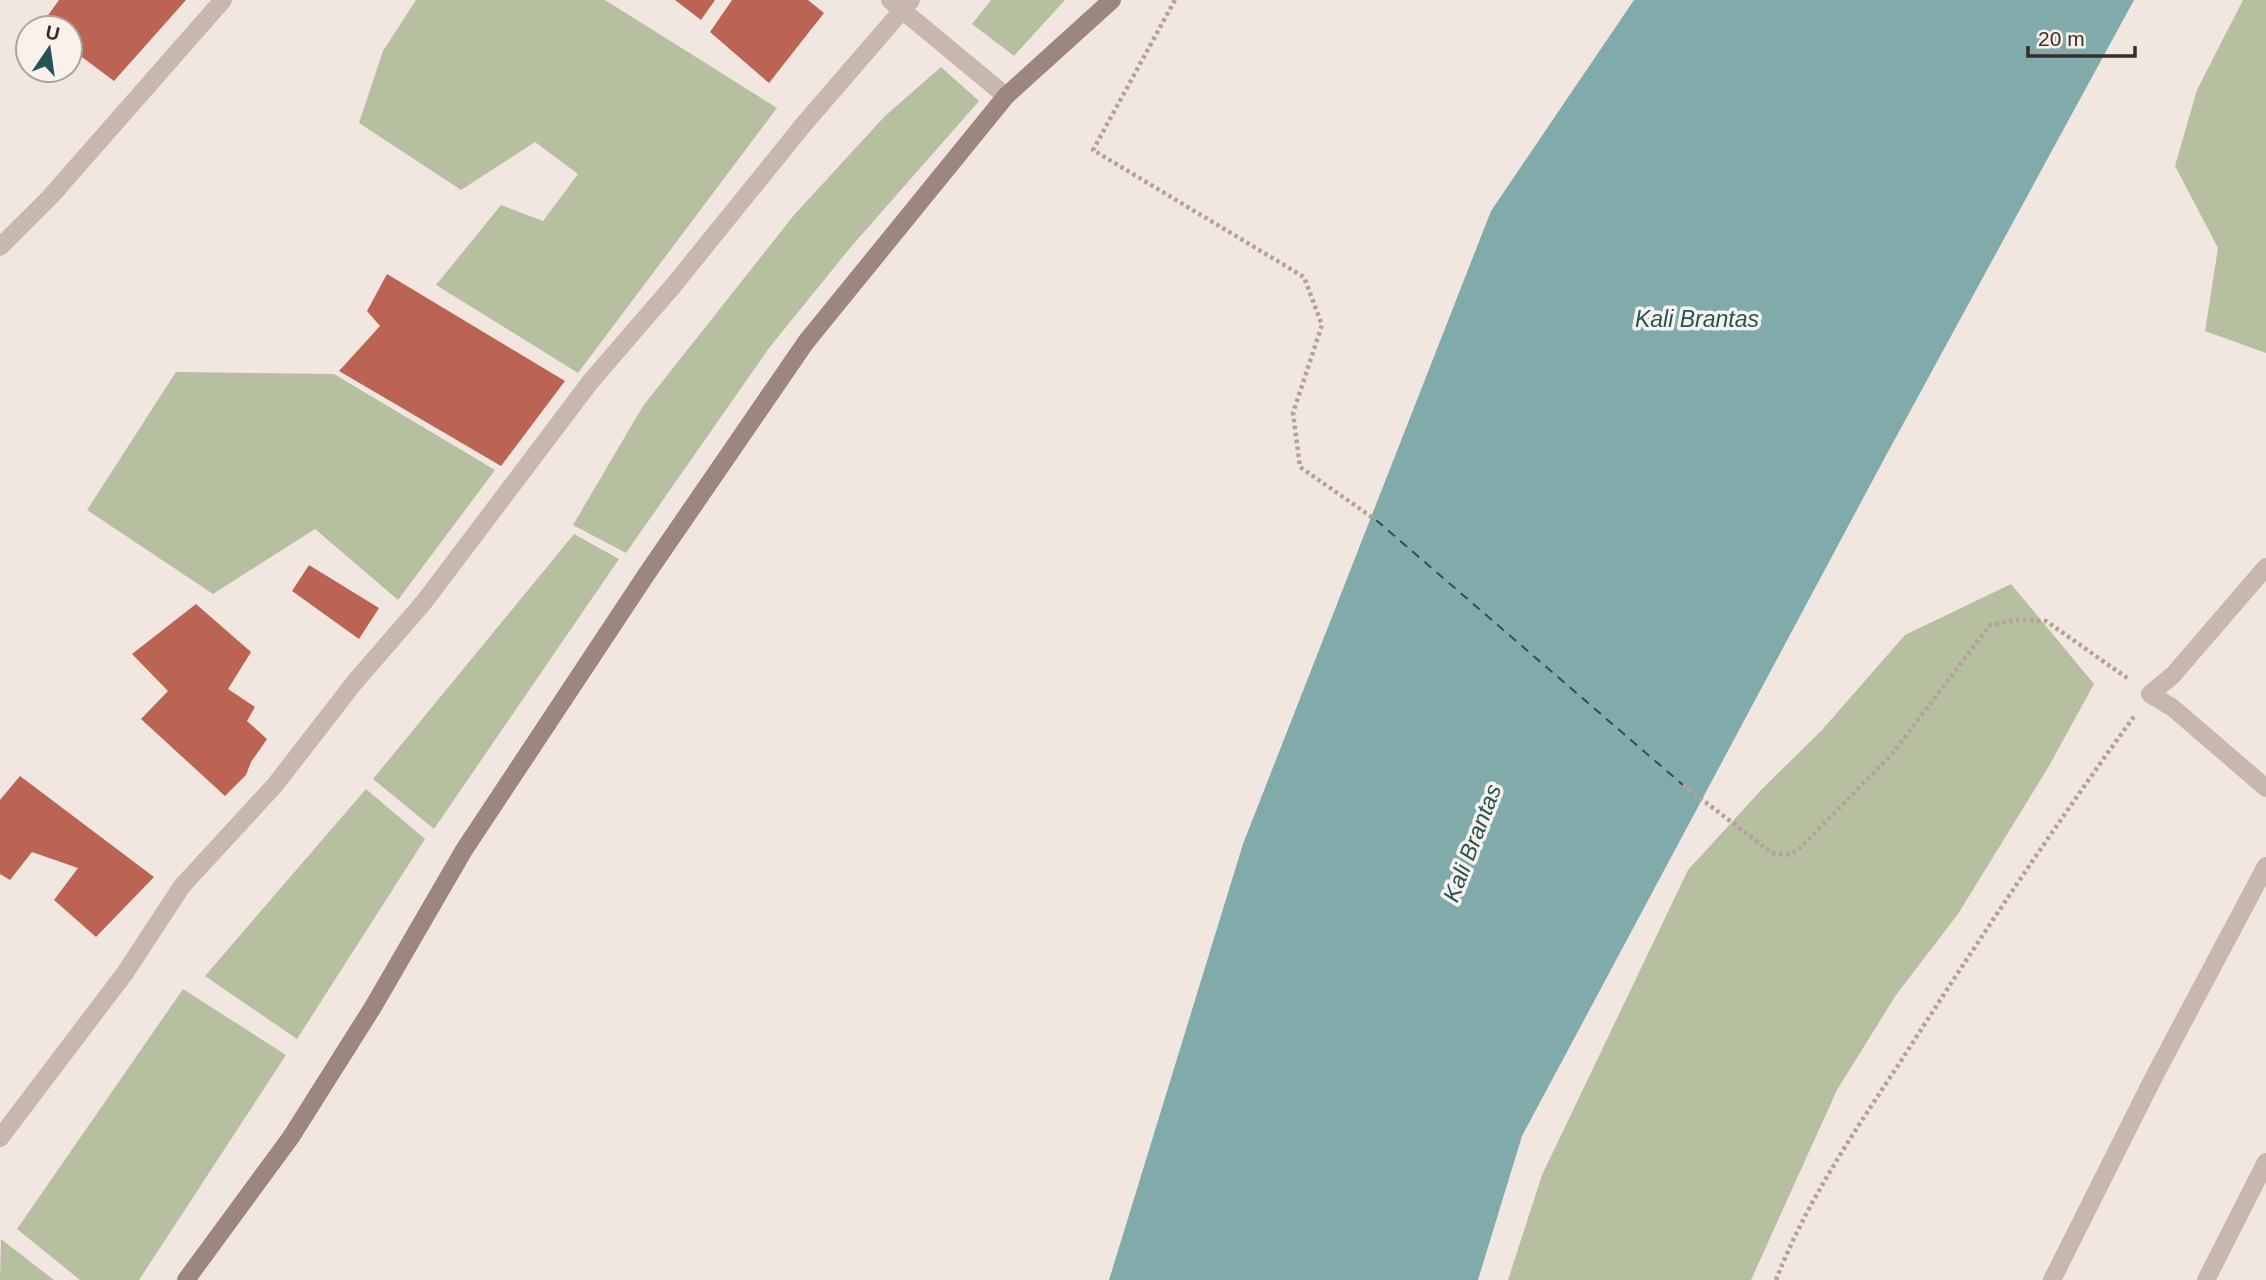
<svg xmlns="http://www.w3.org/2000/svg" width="2266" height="1280" font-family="Helvetica,sans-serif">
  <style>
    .green { fill: #b7bfa1 }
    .water { fill: #81abaa }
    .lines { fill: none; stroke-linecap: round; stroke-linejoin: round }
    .ferry { stroke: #245554; stroke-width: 2; stroke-dasharray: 9 7; stroke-linecap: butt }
    .building { fill: #bb6454 }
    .path { stroke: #b4a197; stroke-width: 4.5; stroke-dasharray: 3.5 3.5; stroke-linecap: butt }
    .street { stroke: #c8b7ac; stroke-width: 18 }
    .secondary { stroke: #9c867e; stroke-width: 18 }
    .labels { text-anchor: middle; stroke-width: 7; stroke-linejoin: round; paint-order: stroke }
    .water-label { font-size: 23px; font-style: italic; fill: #245554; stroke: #f9f2ec }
  </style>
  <rect width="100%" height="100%" fill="#f1e7e0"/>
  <path class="green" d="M416,0H605L777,108L578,373L436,285L501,205L543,221L578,174L535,142L461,190L359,123L383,51Z
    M991,0H1065L1014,56L972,24Z
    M2243,0H2266V353L2205,331L2218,248L2175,166L2197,90Z
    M941,67L979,101L850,248L769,348L626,553L573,525L643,406L794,215L885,116Z
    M176,372L334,374L495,470L398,600L315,529L213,594L87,510Z
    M574,534L619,559L434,829L373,779Z
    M2011,584L2094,684L2049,766L1958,914L1896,995L1837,1090L1751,1280H1508L1542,1175L1688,870L1762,789L1822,730L1905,635Z
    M366,789L425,839L297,1039L205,976Z
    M183,989L286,1055L139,1280H80L17,1229Z
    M1,1239L54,1280H0Z"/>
  <path class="water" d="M1634,0H2134L1883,461L1522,1136L1478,1280H1109L1243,844L1491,211Z"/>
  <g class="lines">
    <path class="ferry" d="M1376,520L1683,785"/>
  </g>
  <path class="building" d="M59,0H186L114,81L70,48V28H44L41,25Z
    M675,0H715L701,20Z
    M732,0H808L824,13L769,83L710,32Z
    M387,274L565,381L501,466L339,371L380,326L367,311Z
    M309,565L379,608L359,639L292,591Z
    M196,604L251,652L228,689L255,707L247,721L267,739L251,762L246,775L225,796L141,719L168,691L132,654Z
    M20,776L154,877L96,937L54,900L78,868L32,852L10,880L0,874V800Z"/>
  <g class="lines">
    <path class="path" d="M1175,0L1093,150L1304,277L1322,325L1293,413L1300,467L1376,520
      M1683,785L1772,853L1786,855L1797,851L1892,754L1990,625L2017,620L2046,621L2130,680
      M1776,1280C1808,1197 1860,1124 1908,1050C1981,936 2056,824 2135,715"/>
    <path class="street" d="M890,0L1006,96
      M0,247L51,196L223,0
      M2266,567L2173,675L2150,694L2173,708L2266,788
      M0,1138L125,973L182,886L275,785L354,683L424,602L591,381L673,286L804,124L911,0
      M2052,1280L2156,1073L2266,866
      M2206,1280L2266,1162"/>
    <path class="secondary" d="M186,1280L291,1137L373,1007L464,850L646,575L806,342L1006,96L1112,0"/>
  </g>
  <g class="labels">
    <g class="water-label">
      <text x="1697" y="327">Kali Brantas</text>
      <text transform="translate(1472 843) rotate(-69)" y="8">Kali Brantas</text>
    </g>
  </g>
  <g transform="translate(49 49) rotate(13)"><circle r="33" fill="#f9f2ec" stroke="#aba39f" stroke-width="2"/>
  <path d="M0-5L12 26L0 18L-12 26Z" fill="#245554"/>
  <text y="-10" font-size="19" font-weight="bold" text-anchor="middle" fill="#372d2b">U</text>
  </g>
  <path d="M2028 46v10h107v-10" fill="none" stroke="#372d2b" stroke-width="3.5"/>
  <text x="2038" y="46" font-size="21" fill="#372d2b" stroke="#f9f2ec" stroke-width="5" paint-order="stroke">20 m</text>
</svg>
